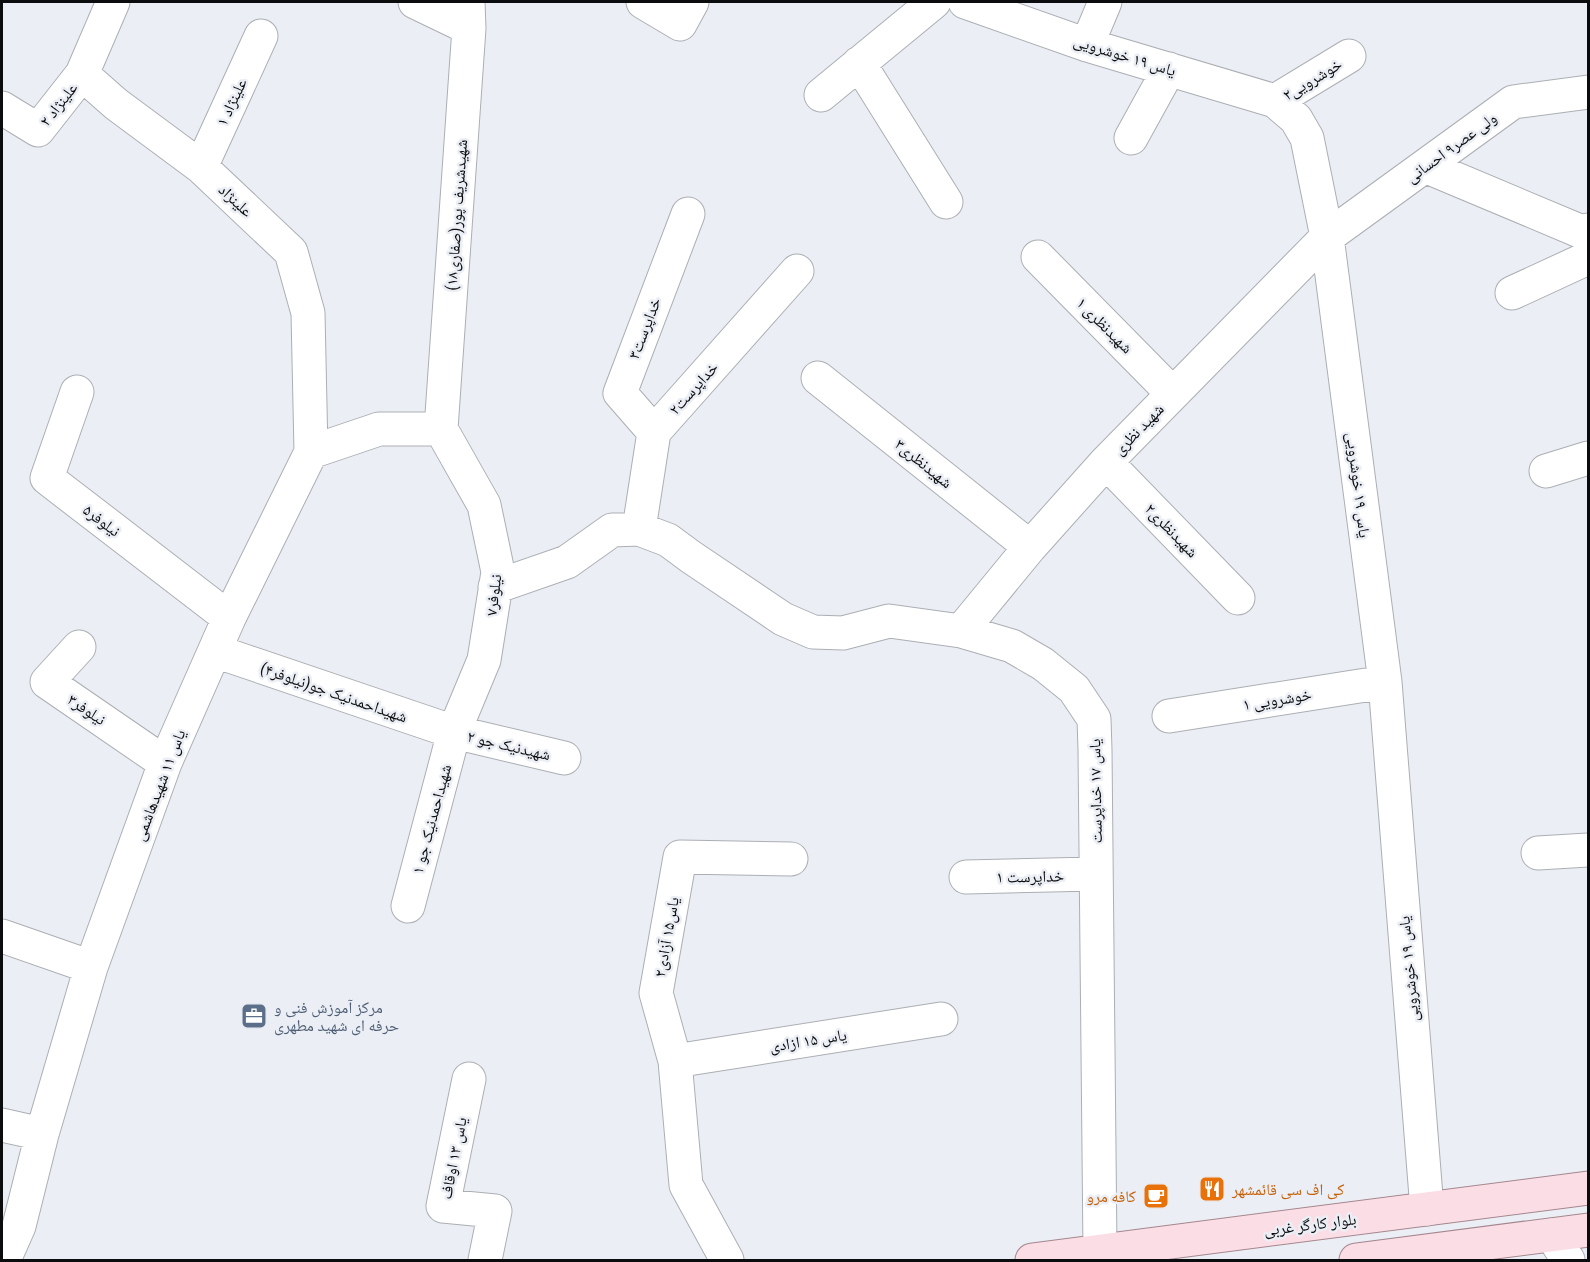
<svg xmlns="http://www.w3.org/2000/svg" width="1590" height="1262" font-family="'Roboto Condensed','Noto Naskh Arabic',sans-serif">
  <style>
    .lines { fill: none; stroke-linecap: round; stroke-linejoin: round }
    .minor-casing { stroke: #abafb4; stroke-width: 35 }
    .major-casing { stroke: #a5868e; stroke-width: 35 }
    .minor { stroke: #fff; stroke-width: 33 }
    .major { stroke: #fbdee5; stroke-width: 33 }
    .labels { text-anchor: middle; stroke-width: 5; stroke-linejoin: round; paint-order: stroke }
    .street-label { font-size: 16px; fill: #0b0c0e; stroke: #ebeff5 }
    .service-label { font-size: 16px; fill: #4e5e75; stroke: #ebeff5; text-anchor: start }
    .food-label { font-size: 16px; fill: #c56008; stroke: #ebeff5; text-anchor: start }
  </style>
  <rect width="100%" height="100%" fill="#ebeff5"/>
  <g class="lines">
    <g class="minor-casing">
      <path id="minor" d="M113,2L82,74L116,104L201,167L291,252L308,313L311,452
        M415,2L469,28
        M643,2L680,24L692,2
        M965,2L1087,45L1275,101L1296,119L1307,138L1327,237L1385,682L1427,1209
        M1087,45L1105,2
        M859,63L946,202
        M821,95L934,2
        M1275,101L1349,56
        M2,108L38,130L82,74
        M1131,138L1169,69
        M1425,166L1582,232L1588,230
        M201,167L261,36
        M1038,257L1172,393
        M1512,293L1588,258
        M818,378L1030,547
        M77,392L47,478L229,618
        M441,429L469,28L468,2
        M654,432L620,393L688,214
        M1106,462L1238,598
        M1546,471L1588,458
        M639,529L654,432L797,271
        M495,587L567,562L612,530L639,529L668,540L691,557L783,619L813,632L843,633L889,621L961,631L1012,646L1043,664L1074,689L1094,719L1095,750L1100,1251
        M961,631L1030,547L1106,462L1327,237L1513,102L1588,92
        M79,647L47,682L165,763
        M215,651L454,732L564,758
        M1169,716L1385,682
        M1538,853L1588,850
        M966,877L1095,874
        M408,906L454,732L484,660L498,572L484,505L441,429
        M2,936L91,967
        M675,1061L941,1019
        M469,1079L443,1206L495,1211L485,1260
        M2,1125L42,1134
        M1552,1235L1568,1260
        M4,1260L19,1226L42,1134L91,967L165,763L229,618L311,452L379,429H441
        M727,1260L686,1185L675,1061L656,993L680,857L791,859"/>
    </g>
    <g class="major-casing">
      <path id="major" d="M1032,1260L1588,1188
        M1356,1260L1588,1230"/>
    </g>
    <use href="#minor" class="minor"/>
    <use href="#major" class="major"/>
  </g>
  <defs>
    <g id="office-square" transform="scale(1.35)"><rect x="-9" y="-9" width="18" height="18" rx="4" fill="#5c6f8a" stroke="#ebeff5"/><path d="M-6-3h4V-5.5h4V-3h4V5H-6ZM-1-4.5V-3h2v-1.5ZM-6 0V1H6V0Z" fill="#fff"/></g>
    <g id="restaurant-square" transform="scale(1.35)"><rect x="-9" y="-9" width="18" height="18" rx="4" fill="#e8710a" stroke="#ebeff5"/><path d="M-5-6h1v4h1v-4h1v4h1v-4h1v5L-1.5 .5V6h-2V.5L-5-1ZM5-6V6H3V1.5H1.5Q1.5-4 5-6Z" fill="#fff"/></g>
    <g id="cafe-square" transform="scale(1.35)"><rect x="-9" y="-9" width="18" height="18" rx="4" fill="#e8710a" stroke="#ebeff5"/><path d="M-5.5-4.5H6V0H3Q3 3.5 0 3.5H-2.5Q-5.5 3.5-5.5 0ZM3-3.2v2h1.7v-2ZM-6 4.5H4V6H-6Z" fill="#fff"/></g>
  </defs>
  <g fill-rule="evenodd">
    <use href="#office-square" x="254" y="1016"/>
    <use href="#restaurant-square" x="1212" y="1189"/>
    <use href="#cafe-square" x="1156" y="1196"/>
  </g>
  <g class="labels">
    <g class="street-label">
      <text transform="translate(1125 55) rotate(17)" y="6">یاس ۱۹ خوشرویی</text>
      <text transform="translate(1312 79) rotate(-31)" y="6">خوشرویی۲</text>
      <text transform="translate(231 102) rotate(-65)" y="6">علینژاد ۱</text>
      <text transform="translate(58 104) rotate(-52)" y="6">علینژاد ۲</text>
      <text transform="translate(1451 147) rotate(-36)" y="6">ولی عصر۹ احسانی</text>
      <text transform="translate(236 200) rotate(43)" y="6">علینژاد</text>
      <text transform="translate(456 215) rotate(-86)" y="6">شهیدشریف پور(صفاری۱۸)</text>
      <text transform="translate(1105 325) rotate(45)" y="6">شهیدنظری ۱</text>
      <text transform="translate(644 328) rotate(-69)" y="6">خداپرست۳</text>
      <text transform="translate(693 388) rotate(-48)" y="6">خداپرست۲</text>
      <text transform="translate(1138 429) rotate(-46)" y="6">شهید نظری</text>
      <text transform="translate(924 463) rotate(39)" y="6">شهیدنظری۳</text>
      <text transform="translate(1359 485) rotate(83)" y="6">یاس ۱۹ خوشرویی</text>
      <text transform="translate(102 520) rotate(37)" y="6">نیلوفر۵</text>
      <text transform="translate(1172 530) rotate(46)" y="6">شهیدنظری۲</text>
      <text transform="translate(493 595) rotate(-83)" y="6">نیلوفر۷</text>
      <text transform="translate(334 692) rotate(19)" y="6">شهیداحمدنیک جو(نیلوفر۴)</text>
      <text transform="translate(1277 699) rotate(-9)" y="6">خوشرویی ۱</text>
      <text transform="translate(87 709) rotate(34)" y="6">نیلوفر۳</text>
      <text transform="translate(509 745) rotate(13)" y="6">شهیدنیک جو ۲</text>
      <text transform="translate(159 785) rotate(-69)" y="6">یاس ۱۱ شهیدهاشمی</text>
      <text transform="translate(1095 791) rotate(-91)" y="6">یاس ۱۷ خداپرست</text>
      <text transform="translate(431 819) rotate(-75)" y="6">شهیداحمدنیک جو ۱</text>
      <text transform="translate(1030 876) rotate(-1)" y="6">خداپرست ۱</text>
      <text transform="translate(666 937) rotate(-80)" y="6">یاس۱۵ آزادی۲</text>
      <text transform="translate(1408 969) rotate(-95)" y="6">یاس ۱۹ خوشرویی</text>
      <text transform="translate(808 1040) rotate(-9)" y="6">یاس ۱۵ ازادی</text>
      <text transform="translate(453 1158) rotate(-79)" y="6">یاس ۱۳ اوقاف</text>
      <text transform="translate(1310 1224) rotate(-7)" y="6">بلوار کارگر غربی</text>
    </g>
    <g class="service-label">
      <text x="274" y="1013">مرکز آموزش فنی و<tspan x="274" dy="18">حرفه ای شهید مطهری</tspan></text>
    </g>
    <g class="food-label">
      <text x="1232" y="1195">کی اف سی قائمشهر</text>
      <text x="1136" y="1202" text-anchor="end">کافه مرو</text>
    </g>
  </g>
  <rect width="1590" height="1262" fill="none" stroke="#0b0c0e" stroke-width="6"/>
</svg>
